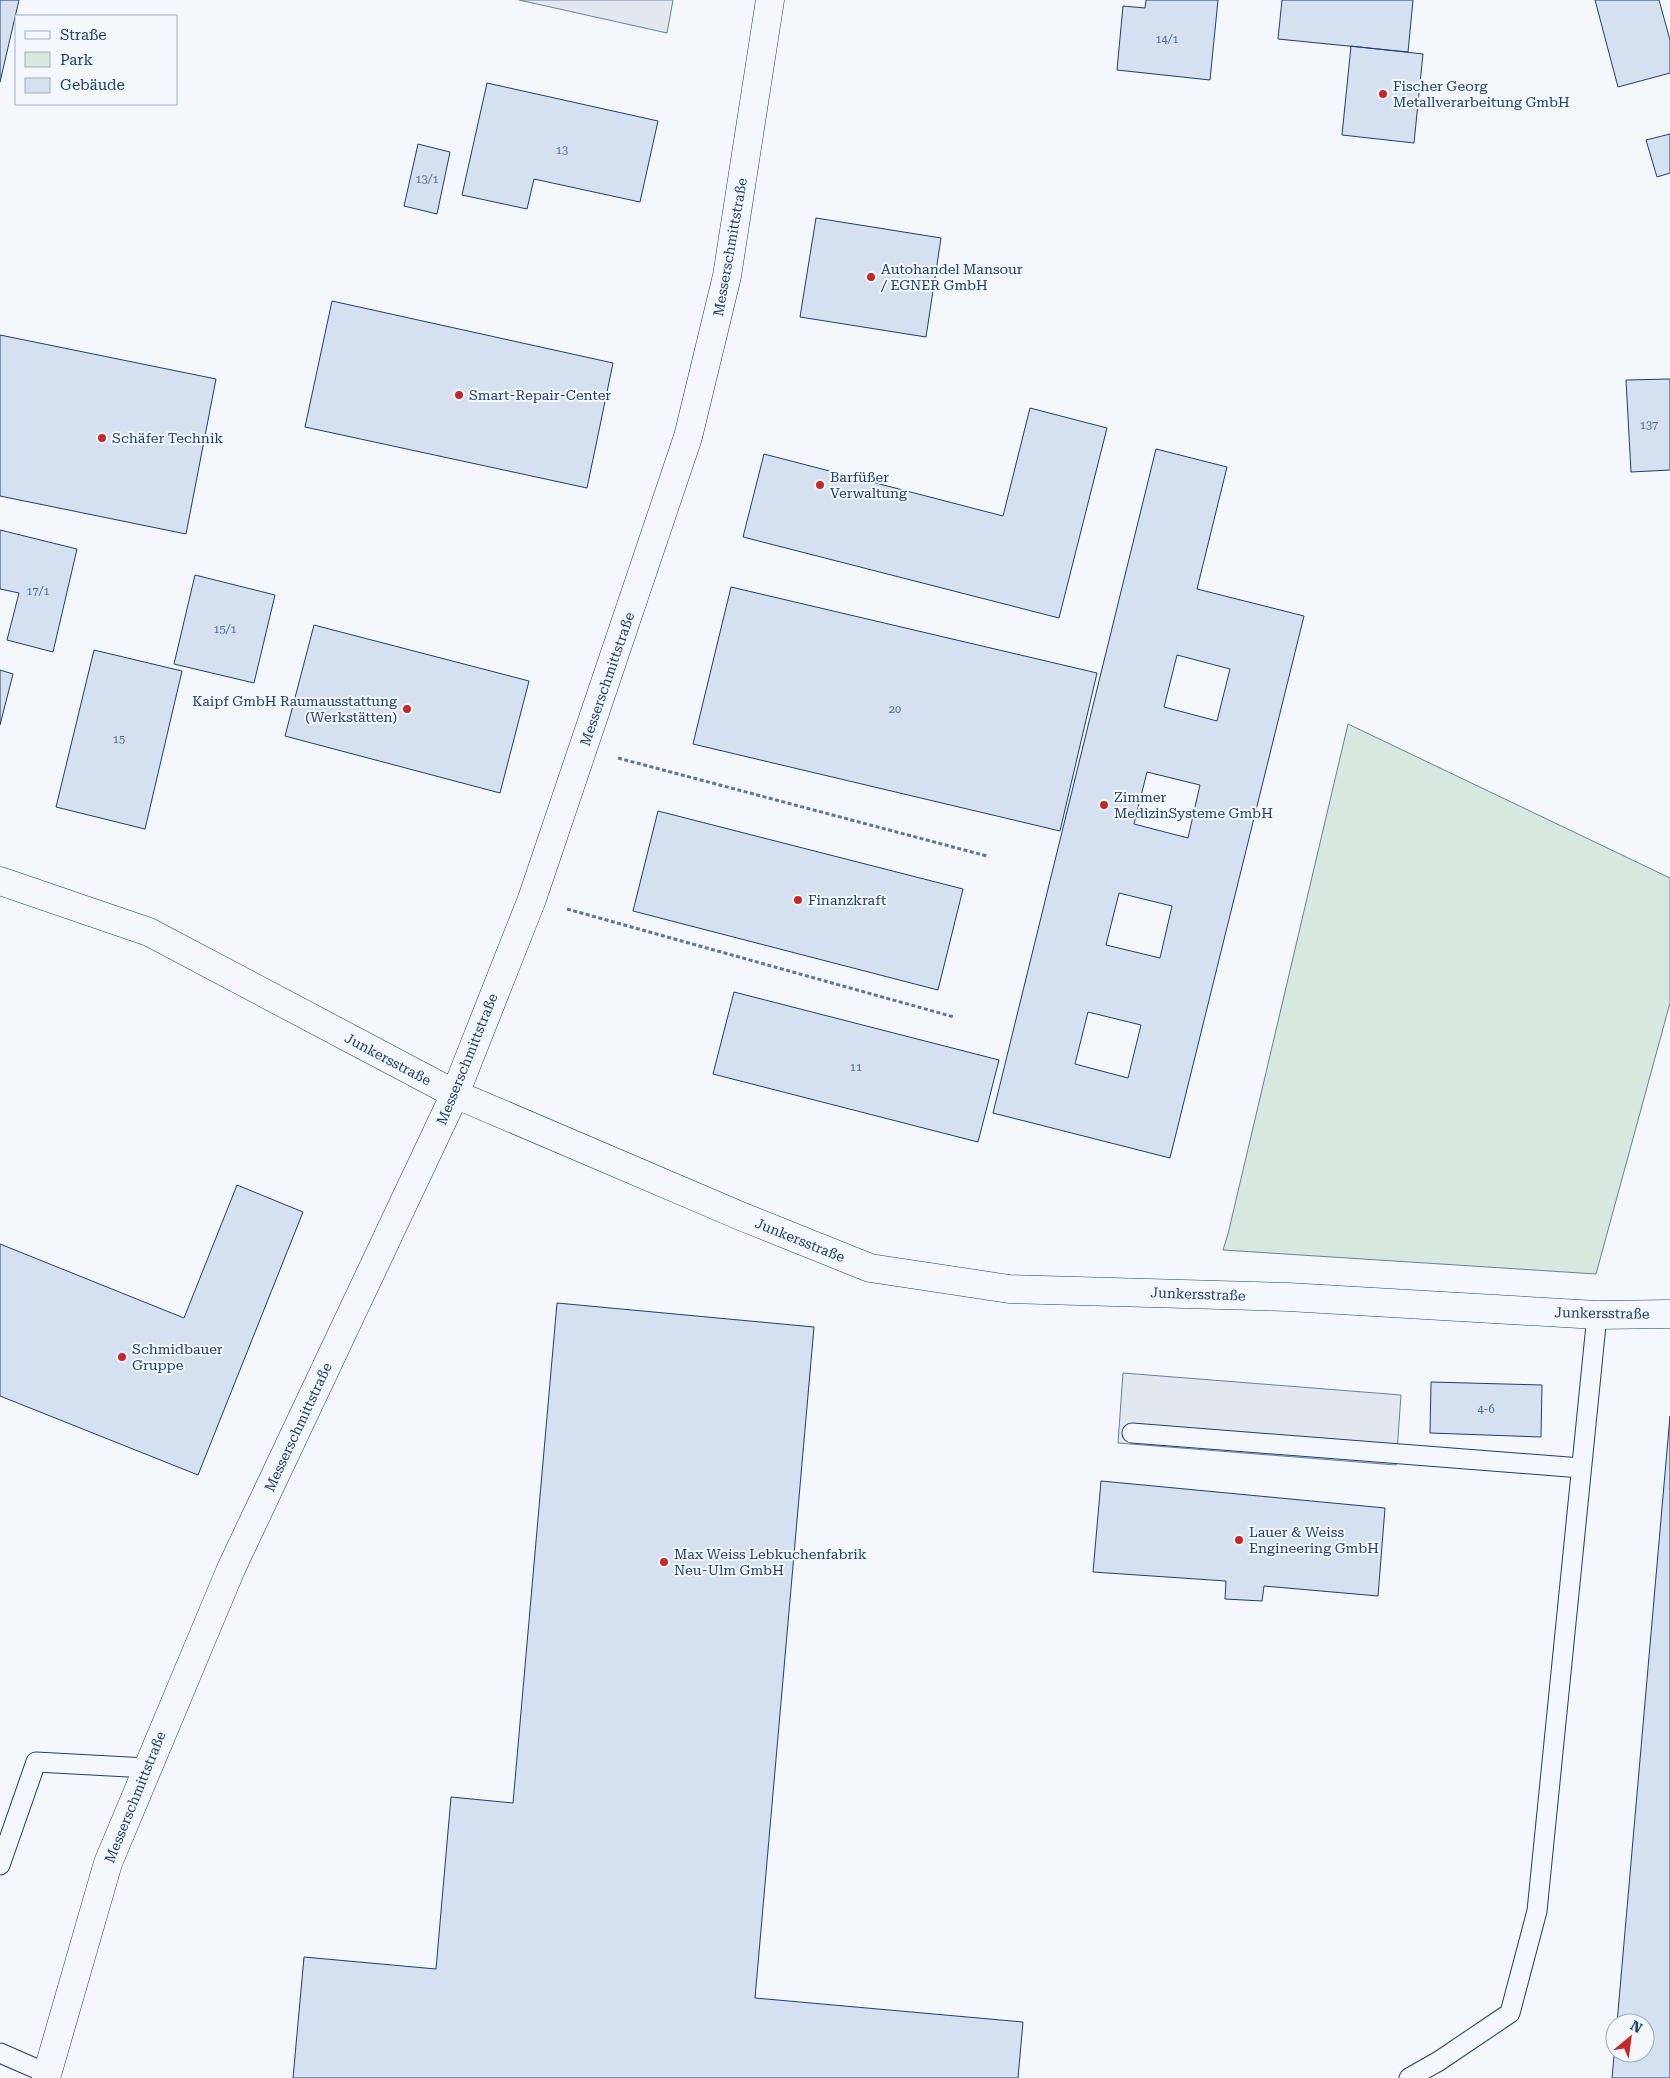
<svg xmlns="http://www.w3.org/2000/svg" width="1670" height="2078" font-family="'Roboto Serif',serif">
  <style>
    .green { fill: #d7e8df; stroke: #687fa3 }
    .parking { fill: #e3e8f0; stroke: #687fa3 }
    .building { fill: #d5e0f0; stroke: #1d3f73; fill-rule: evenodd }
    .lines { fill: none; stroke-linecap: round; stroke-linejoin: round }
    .service-casing { stroke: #1d3f73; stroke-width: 21 }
    .minor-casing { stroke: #1d3f73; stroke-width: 29 }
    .path { stroke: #5e769c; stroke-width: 3; stroke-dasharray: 4 2.5; stroke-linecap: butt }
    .service { stroke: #f4f7fb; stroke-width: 19 }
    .minor { stroke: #f4f7fb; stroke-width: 28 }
    .poi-dot { fill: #c62828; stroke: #f4f7fb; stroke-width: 2 }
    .labels { text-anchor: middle; stroke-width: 4; stroke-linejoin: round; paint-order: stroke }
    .number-label { font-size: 11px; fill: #4b6792 }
    .poi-label { font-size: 14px; fill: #1d3f73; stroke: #f4f7fb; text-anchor: start }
    .street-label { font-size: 14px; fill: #1d3f73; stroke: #f4f7fb }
  </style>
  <rect width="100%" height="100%" fill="#f4f7fb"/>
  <path class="green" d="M1348,724L1670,878V1003L1596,1274L1223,1250L1228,1234Z"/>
  <path class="parking" d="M519,0H673L667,33Z
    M1123,1373L1401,1395L1396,1465L1118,1443Z"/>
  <path class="building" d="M0,0H19L0,82Z
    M1146,0H1218L1210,80L1117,70L1123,6L1145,8Z
    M1282,0H1413L1408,52L1278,39Z
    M1595,0H1659L1670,40V73L1618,87Z
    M1351,46L1423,54L1414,143L1342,135Z
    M487,83L658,121L640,202L534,179L527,209L462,195Z
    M1670,134V173L1657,177L1646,140Z
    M418,144L450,152L437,214L404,206Z
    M816,218L941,238L926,337L800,317Z
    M332,301L613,363L587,488L305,427Z
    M0,335L216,379L186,534L0,496Z
    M1670,379V470L1631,472L1626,380Z
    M1030,408L1107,428L1059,618L743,537L764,454L1003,516Z
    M1156,449L1227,467L1197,589L1304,616L1170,1158L993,1113ZM1177,655L1230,669L1217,721L1164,707ZM1147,772L1200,785L1188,838L1134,824ZM1119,893L1172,906L1160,958L1106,945ZM1088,1012L1141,1025L1128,1078L1075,1064Z
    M0,530L77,549L53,652L7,640L19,593L0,589Z
    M195,575L275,595L254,683L174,664Z
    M731,587L1097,673L1060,831L693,744Z
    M314,625L529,681L500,793L285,736Z
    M94,650L182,671L145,829L56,807Z
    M0,670L13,674L0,725Z
    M658,811L963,889L938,990L633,911Z
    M734,992L999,1060L978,1142L713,1074Z
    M237,1185L303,1212L198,1475L0,1396V1244L184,1318Z
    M557,1303L814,1327L755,1998L1023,2022L1018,2078H293L304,1957L436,1969L451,1797L513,1803Z
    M1431,1382L1542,1385L1541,1437L1430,1433Z
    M1670,1416V2078H1612L1615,2045V2053H1645V2023H1617Z
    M1101,1481L1385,1508L1378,1596L1264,1586L1262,1601L1225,1599L1226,1581L1093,1572Z"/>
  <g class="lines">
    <g class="service-casing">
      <path id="service" d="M1132,1433L1581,1468
        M0,1865L36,1762L147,1768
        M0,2053L46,2073
        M1409,2078L1439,2061L1510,2013L1537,1911L1597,1315"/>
    </g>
    <g class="minor-casing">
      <path id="minor" d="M0,881L149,932L455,1094L743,1217L870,1268L1009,1289L1288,1297L1597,1315L1670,1314
        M46,2078L108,1863L231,1569L455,1094L532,899L688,437L727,276L770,0"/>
    </g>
    <path class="path" d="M618,758L987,856
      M567,909L954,1017"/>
    <use href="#service" class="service"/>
    <use href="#minor" class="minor"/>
  </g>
  <g class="poi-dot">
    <circle cx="1383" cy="94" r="5"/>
    <circle cx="871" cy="277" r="5"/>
    <circle cx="459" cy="395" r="5"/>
    <circle cx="102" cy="438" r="5"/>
    <circle cx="820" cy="485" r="5"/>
    <circle cx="407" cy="709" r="5"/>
    <circle cx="1104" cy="805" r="5"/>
    <circle cx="798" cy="900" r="5"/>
    <circle cx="122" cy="1357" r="5"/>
    <circle cx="1239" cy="1540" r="5"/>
    <circle cx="664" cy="1562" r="5"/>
  </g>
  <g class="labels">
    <g class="number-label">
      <text x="1167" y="43">14/1</text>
      <text x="562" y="154">13</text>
      <text x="427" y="183">13/1</text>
      <text x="1649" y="429">137</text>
      <text x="38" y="595">17/1</text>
      <text x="225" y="633">15/1</text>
      <text x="895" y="713">20</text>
      <text x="119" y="743">15</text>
      <text x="856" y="1071">11</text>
      <text x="1486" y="1413">4-6</text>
    </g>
    <g class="poi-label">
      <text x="1393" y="91">Fischer Georg<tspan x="1393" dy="16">Metallverarbeitung GmbH</tspan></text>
      <text x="881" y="274">Autohandel Mansour<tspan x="881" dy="16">/ EGNER GmbH</tspan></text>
      <text x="469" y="400">Smart-Repair-Center</text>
      <text x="112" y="443">Schäfer Technik</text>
      <text x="830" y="482">Barfüßer<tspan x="830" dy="16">Verwaltung</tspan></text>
      <text x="397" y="706" text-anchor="end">Kaipf GmbH Raumausstattung<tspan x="397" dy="16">(Werkstätten)</tspan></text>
      <text x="1114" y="802">Zimmer<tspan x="1114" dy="16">MedizinSysteme GmbH</tspan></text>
      <text x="808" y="905">Finanzkraft</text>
      <text x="132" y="1354">Schmidbauer<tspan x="132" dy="16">Gruppe</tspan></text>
      <text x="1249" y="1537">Lauer &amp; Weiss<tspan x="1249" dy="16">Engineering GmbH</tspan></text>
      <text x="674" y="1559">Max Weiss Lebkuchenfabrik<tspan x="674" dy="16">Neu-Ulm GmbH</tspan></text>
    </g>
    <g class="street-label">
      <text transform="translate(730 247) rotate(-80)" y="5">Messerschmittstraße</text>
      <text transform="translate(607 679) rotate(-71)" y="5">Messerschmittstraße</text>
      <text transform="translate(388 1059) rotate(28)" y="5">Junkersstraße</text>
      <text transform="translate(467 1059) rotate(-68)" y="5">Messerschmittstraße</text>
      <text transform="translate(800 1240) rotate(22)" y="5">Junkersstraße</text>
      <text transform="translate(1198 1294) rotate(2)" y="5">Junkersstraße</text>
      <text transform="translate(1602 1313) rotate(1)" y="5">Junkersstraße</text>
      <text transform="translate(298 1427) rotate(-65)" y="5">Messerschmittstraße</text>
      <text transform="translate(135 1797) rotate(-68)" y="5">Messerschmittstraße</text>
    </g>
  </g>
  <rect x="15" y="15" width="162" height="90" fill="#f4f7fb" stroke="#9eadc5"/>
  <rect x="25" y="31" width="25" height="8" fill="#f4f7fb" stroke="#9eadc5"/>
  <text x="60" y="40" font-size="15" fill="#1d3f73">Straße</text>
  <rect x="25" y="52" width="25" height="15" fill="#d7e8df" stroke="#9eadc5"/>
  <text x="60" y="65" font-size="15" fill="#1d3f73">Park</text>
  <rect x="25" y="78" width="25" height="15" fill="#d5e0f0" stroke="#9eadc5"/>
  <text x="60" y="90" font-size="15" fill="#1d3f73">Gebäude</text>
  <g transform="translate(1630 2038) rotate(29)"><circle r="24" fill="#f4f7fb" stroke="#9eadc5"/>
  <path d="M0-4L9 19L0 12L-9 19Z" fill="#c62828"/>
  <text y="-8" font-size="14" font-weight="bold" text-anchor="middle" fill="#1d3f73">N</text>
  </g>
</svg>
